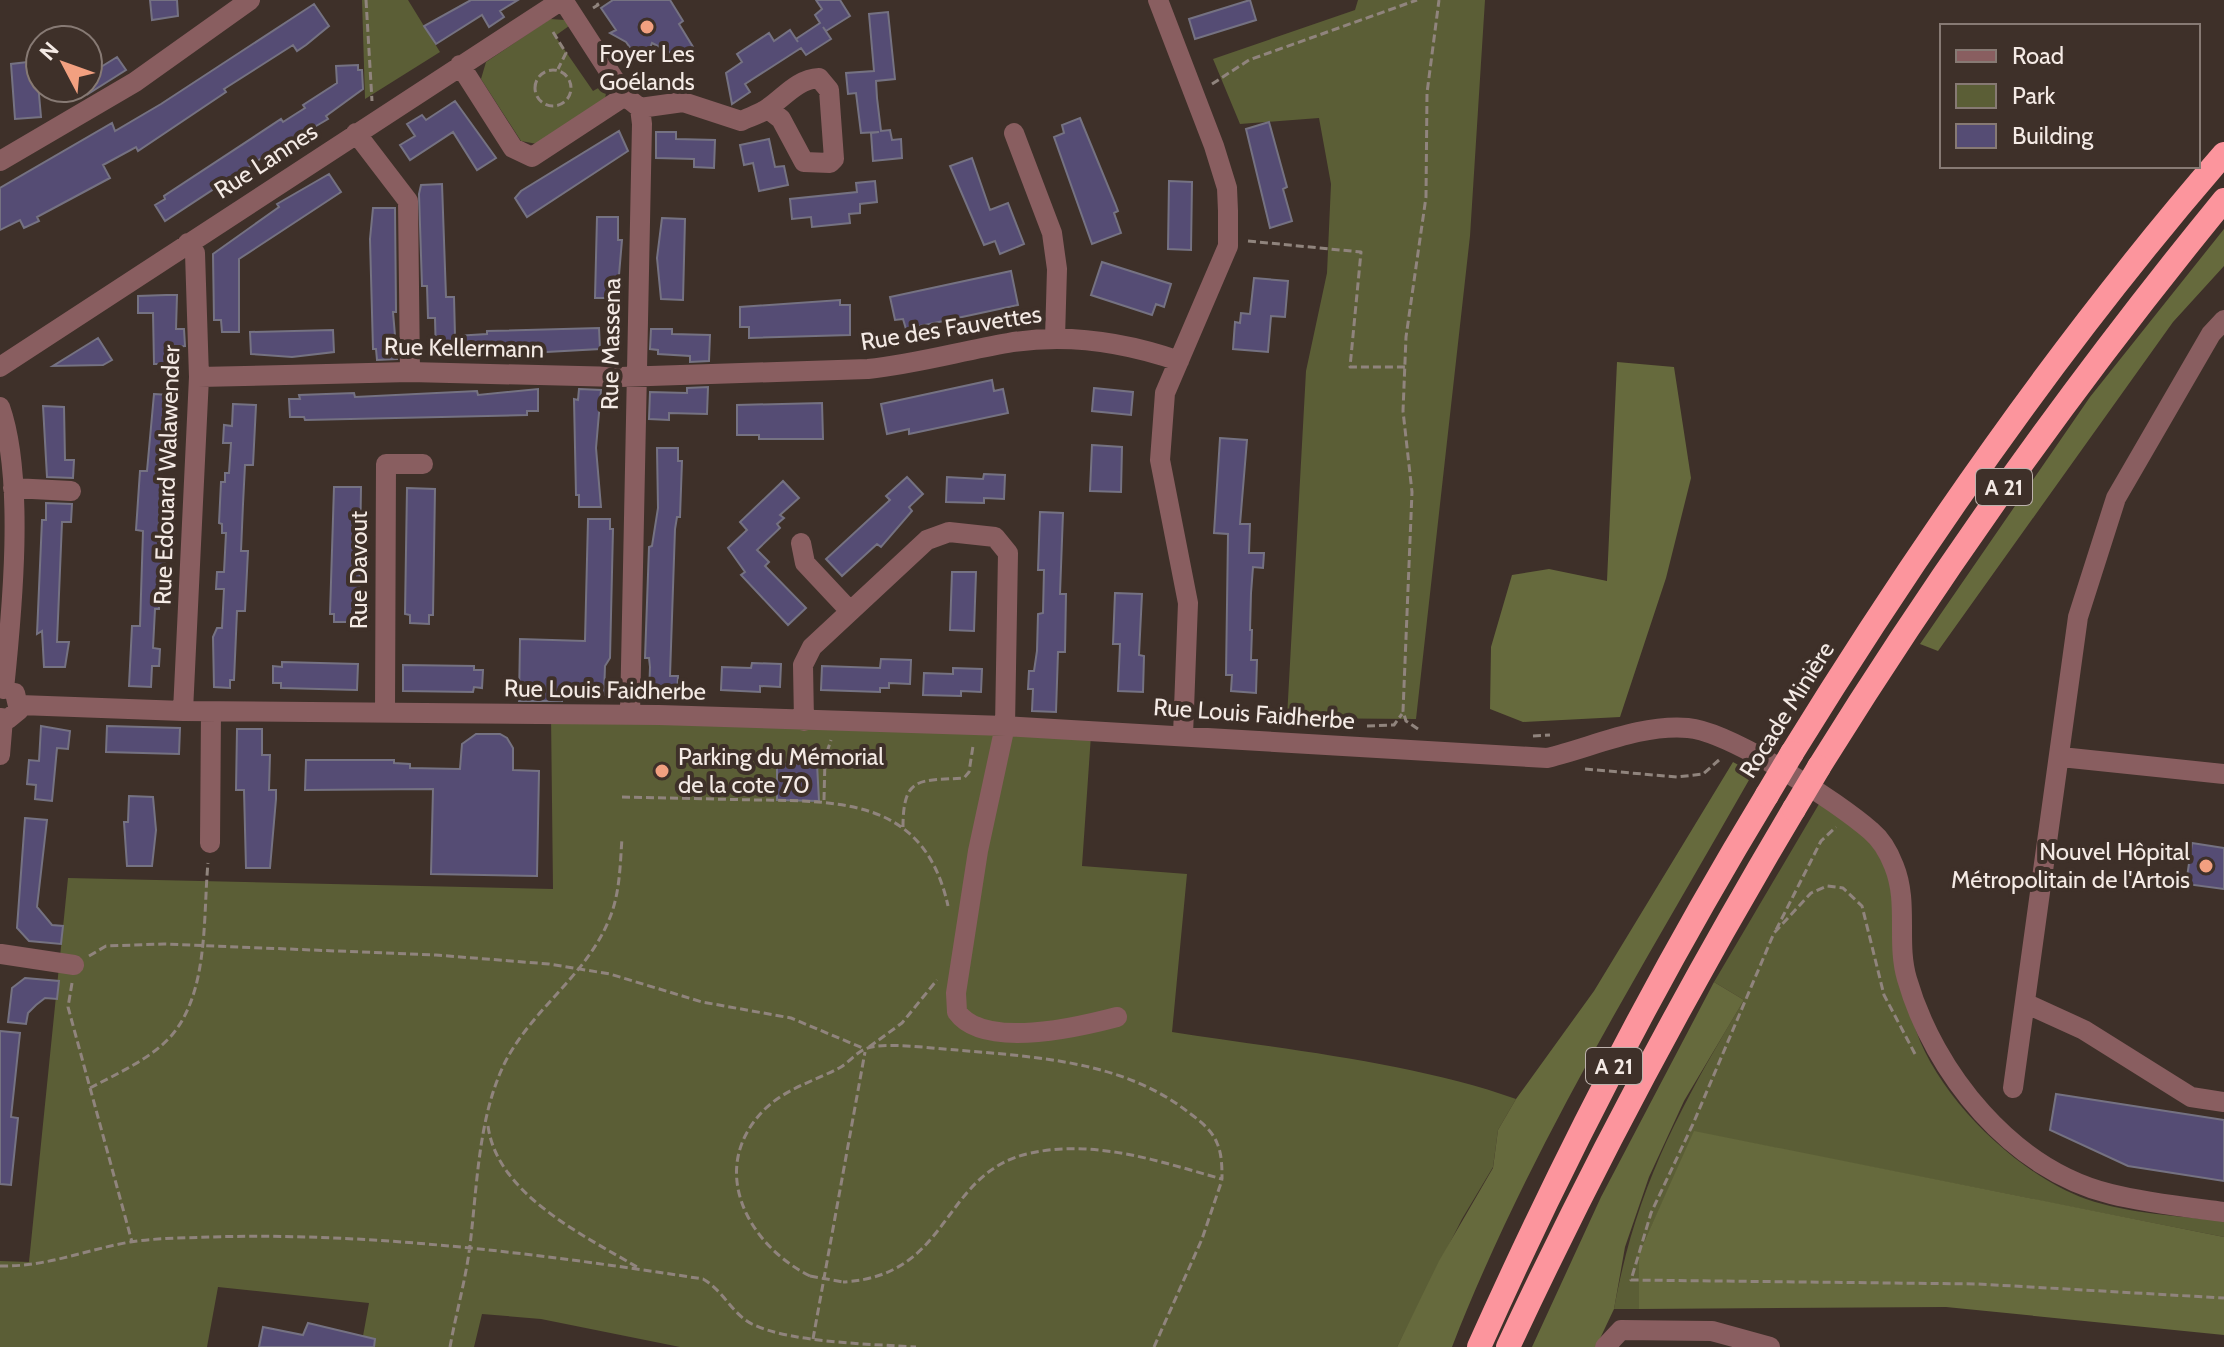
<svg xmlns="http://www.w3.org/2000/svg" width="2224" height="1347" font-family="Cabin,sans-serif">
  <style>
    .green { fill: #5b5e36 }
    .forest { fill: #666a3d }
    .building { fill: #554c74; stroke: #757282; stroke-width: 2 }
    .lines { fill: none; stroke-linecap: round; stroke-linejoin: round }
    .path { stroke: #90847d; stroke-width: 3; stroke-dasharray: 8 4; stroke-linecap: butt }
    .minor { stroke: #895e60; stroke-width: 20 }
    .highway { stroke: #fc959d; stroke-width: 24 }
    .path-bridge { stroke: #90847d; stroke-width: 3; stroke-dasharray: 8 4; stroke-linecap: butt }
    .highway-bridge { stroke: #fc959d; stroke-width: 24 }
    .poi-dot { fill: #f2a080; stroke: #3e3029; stroke-width: 3 }
    .labels { text-anchor: middle; stroke-width: 8; stroke-linejoin: round; paint-order: stroke }
    .shield { fill: #3e3029; stroke: #bdb2ad; stroke-width: 2 }
    .shield-label { font-size: 22px; font-weight: bold; fill: #f4eae5 }
    .poi-label { font-size: 24px; fill: #f4eae5; stroke: #3e3029 }
    .street-label { font-size: 24px; fill: #f4eae5; stroke: #3e3029 }
  </style>
  <rect width="100%" height="100%" fill="#3e3029"/>
  <path class="green" d="M362,0H408L440,52L365,99Z
    M1358,0H1485L1470,236L1416,719L1287,718L1306,371L1327,273L1331,184L1319,118L1240,124L1213,59L1355,10Z
    M550,19L565,20L569,26L555,36L593,91L607,83L605,101L537,144L521,141L481,79L486,62Z
    M551,715L1091,735L1082,866L1187,874L1172,1032C1281,1049 1412,1062 1516,1099L1498,1130L1493,1167L1462,1219L1397,1347H680L541,1319L482,1314L474,1347H361L369,1303L218,1287L207,1347H0V1261L29,1262L68,878L553,889Z
    M1819,804C1833,814 1852,823 1864,836C1910,885 1897,960 1913,1021C1933,1093 2016,1174 2086,1199C2130,1214 2178,1216 2224,1221V1237L1695,1132L1639,1253V1309H1614C1636,1187 1681,1105 1744,1000L1714,982Z"/>
  <path class="forest" d="M2224,229V266L2173,322L1938,651L1920,644L2090,397Z
    M1617,362L1674,367L1691,478L1666,578L1620,717L1523,722L1490,709L1491,647L1512,575L1549,569L1607,581Z
    M1733,762L1753,773C1647,960 1530,1146 1452,1347H1397L1439,1261L1493,1168L1498,1130L1516,1099L1594,991Z
    M1714,982L1744,1000L1684,1101L1649,1177L1625,1247L1614,1309L1596,1347H1532L1601,1197Z
    M1694,1131L2224,1237V1335L1946,1307L1639,1309V1253Z"/>
  <path class="building" d="M150,0H177L178,16L152,20Z
    M471,0H518L500,11L504,17L489,27L482,15L436,44L424,26Z
    M613,0H670L683,21L679,24L693,47L677,56L652,43L646,58L634,53L626,42L610,33L616,30L601,8Z
    M816,0H840L850,16L826,31L823,27L831,39L806,55L801,48L745,84L750,92L732,104L726,73L742,62L737,54L769,33L774,41L790,30L798,42L796,39L820,23L815,15L822,9Z
    M1250,0L1256,20L1195,39L1189,19Z
    M314,4L329,26L306,45L297,51L293,45L224,89L226,92L138,151L136,147L103,165L110,178L37,217L39,221L24,228L20,220L0,230V188L112,123L115,131L161,104Z
    M888,12L895,79L876,81L877,98L881,131L890,130L892,140L901,139L902,158L873,161L871,133L879,132L861,133L856,93L848,94L846,73L874,71L869,14Z
    M117,57L126,70L88,94V75Z
    M36,61L41,117L15,119L11,64Z
    M358,65V70H362L363,89L326,116L328,119L260,159L216,192L214,189L165,221L155,205L165,199L164,196L281,119L283,122L305,108L303,105L337,83L336,66Z
    M455,101L496,158L477,170L453,132L410,160L400,145L415,136L407,124L422,115L426,120Z
    M1080,118L1115,203L1118,211L1114,213L1121,233L1092,244L1054,137L1064,133L1062,125Z
    M1269,122L1287,187L1283,189L1292,221L1270,228L1246,129Z
    M619,131L628,151L527,217L515,198L521,191Z
    M656,132H676V139L715,140L714,168L694,167V159L656,158Z
    M769,139L775,167L784,166L788,185L759,191L753,163L744,165L740,145Z
    M972,158L990,210L1008,203L1024,244L1000,254L995,241L984,245L950,166Z
    M329,174L341,192L239,259V332H222L221,320H214L213,254L279,207L277,204Z
    M875,181L877,202L860,204V213L849,214L850,223L812,227L811,217L792,219L790,199L857,192L856,183Z
    M1169,181L1192,182L1191,250L1168,249Z
    M442,184L446,297H454L455,336L487,334V331L599,328L600,349L510,354L462,352V355L436,356L435,318H428L427,286H422L419,194L421,185Z
    M373,208H395L396,312H393L397,359L377,360L376,349H373L370,239Z
    M597,217H618V240H622L617,298H595Z
    M662,218L685,219L683,300L661,299L657,258Z
    M1102,262L1171,284L1164,307L1156,304L1152,315L1091,295Z
    M1011,271L1018,305L906,329L903,319L895,320L890,297Z
    M1254,278L1288,281L1285,317L1271,316L1268,352L1233,349L1235,322L1240,323L1241,313L1250,314Z
    M166,295H177L176,329H184L185,346L171,347V364H154L153,313H138V296Z
    M840,300V305H850V335L749,338V327H740V307Z
    M651,329H672V334L710,335L709,361L690,362V356L658,354V350L650,349Z
    M333,330L334,352L292,357L251,354L250,332Z
    M98,338L112,360L103,365L53,366Z
    M992,380L994,391L1003,389L1008,413L909,434V429L887,434L881,404Z
    M708,387L707,414L669,413V420L649,419L650,392L687,393V388Z
    M1094,388L1133,392L1131,415L1092,411Z
    M538,389V411H527V415L305,420L304,417H290L289,399H300L299,395L354,393L355,397L477,391L478,395Z
    M579,389L601,390L596,448L601,507H579V495H576L574,399L578,400Z
    M154,394L170,395L172,403L170,445H167V454H163L161,493L168,494L167,511L160,510L158,550H162L165,558L163,600H159V609H155L153,648L160,649L159,666H152L151,687L129,686L132,626H140L143,531L136,530L140,471H147Z
    M822,403L823,439H759V435H737V405Z
    M233,404L256,405L253,465H245L243,504L241,551H248L245,611H237L234,680H230V688L214,687L213,637L217,628H222L224,589H216L217,572H224L226,533H222V524L219,523L221,482H225V473H229L231,443H223L224,425L232,426Z
    M43,406L64,407L65,460H74L73,478L47,477Z
    M1220,438L1247,440L1240,524H1250L1249,553H1264L1263,568L1253,567L1251,593L1250,630H1252L1251,660H1257L1256,693L1231,691L1232,675H1226L1228,534L1214,533Z
    M1092,445L1122,447L1121,492L1090,491Z
    M657,448H678V461H682L680,517H677L675,529L670,676H678L677,697L649,696L650,667L649,658H645L649,547L652,546L658,508Z
    M984,474L1005,475L1004,499L984,498V503L946,502L947,477L983,479Z
    M907,477L923,494L909,507L912,511L881,547L877,544L842,576L826,559L890,500L886,496Z
    M783,481L799,498L780,515L784,518L777,524L780,528L757,550L769,562L765,566L806,608L788,625L741,575L745,572L728,548L747,530L740,522Z
    M334,487H361L359,614H353V622H334V614H330Z
    M407,488L435,489L433,615H429V624L410,623V615L405,614Z
    M46,503L72,504L71,522H62L57,642H69L65,667H44L42,631L37,634L42,520H46Z
    M1040,512L1063,513L1060,594H1066L1065,652H1058L1056,712L1032,711L1033,689H1028L1029,671H1034L1037,651L1038,614L1043,613L1044,570H1038Z
    M588,519H610V529H613L610,658L605,666L604,695L562,694V701H519L520,639L585,641Z
    M952,572H976L974,631L950,630Z
    M1115,593L1142,594L1139,655L1144,656L1143,692L1118,691L1120,644H1113Z
    M881,659L911,660L910,684L889,683V688H880V692L821,690L822,666L880,668Z
    M282,662L358,664L357,690L281,688V683H273V666L282,667Z
    M752,663L781,664L780,687L760,686V692L721,690L722,667L751,668Z
    M403,665L474,666V670H483L482,688L474,687L473,692L403,691Z
    M953,668L982,669L981,692L961,691V696L923,695L924,673L953,674Z
    M41,726L70,731L68,749L57,748L52,801L35,799L36,785L27,784L29,760L39,761Z
    M107,726L180,728L179,754L106,752Z
    M237,729H262V755H270L269,790H276V799L270,868H246L244,790H236Z
    M476,734H500L507,738L513,748V770L539,771L537,876L431,874L433,789L305,790L306,760H394V763L410,764V768L460,769L462,744Z
    M777,764H817L819,801L777,800Z
    M129,796L153,797L156,830L152,866H127L124,822H128Z
    M25,818L47,820L37,907L52,925L63,926L61,944L29,941L17,928Z
    M2192,843L2224,848V889L2186,884Z
    M25,978L59,981L57,999L45,998L36,1005L28,1013L26,1024L8,1022L12,988Z
    M0,1031L20,1033L11,1117L18,1118L11,1185L0,1184Z
    M2056,1094L2224,1120V1181L2128,1166L2050,1130Z
    M308,1323L375,1339L374,1347H259L263,1327L303,1335Z"/>
  <g class="lines">
    <path class="path" d="M366,0L372,101
      M593,8L598,5L595,0
      M553,32L566,53L558,69
      M535 88a18 18 0 1 1 36 0a18 18 0 1 1-36 0Z
      M1212,84L1249,60L1417,0
      M1248,241L1361,252L1350,367H1405
      M1367,726L1394,725L1402,714
      M1418,729L1406,721L1403,711L1412,492L1403,411L1406,337L1426,197L1427,93L1439,0
      M1533,736L1550,735
      M1585,769L1677,777L1703,774L1719,760
      M622,797C667,798 712,799 757,800C845,801 925,801 948,906
      M824,800L825,758L831,740
      M903,827C903,775 920,781 964,778L969,772L973,746
      M1776,930L1821,841L1836,827
      M89,956L106,946L164,944L436,955L549,964L610,974L702,1002L791,1018L865,1049
      M72,983L68,1007L132,1242
      M869,1047L902,1023L937,980
      M1915,1054L1884,995L1862,906L1843,888L1827,886L1811,893L1774,933L1693,1124L1651,1213L1631,1280L1978,1284L2224,1298
      M90,1088C118,1073 151,1059 172,1035C209,991 203,916 208,863
      M488,1126C497,1194 583,1235 637,1267
      M0,1266C47,1267 85,1250 130,1242C156,1238 183,1238 209,1237C374,1232 541,1254 703,1279C723,1290 732,1314 752,1324C791,1343 872,1344 916,1347
      M810,1276C746,1244 706,1166 766,1108C787,1088 817,1080 841,1067C849,1062 857,1052 865,1049C885,1041 935,1049 957,1050C1036,1057 1123,1061 1188,1112C1199,1120 1212,1130 1217,1143C1222,1154 1222,1168 1222,1179C1161,1162 1096,1139 1031,1153C940,1172 953,1276 843,1282
      M813,1339L865,1052
      M450,1347C456,1313 466,1279 470,1245C477,1188 478,1124 501,1071C526,1013 584,979 608,922C620,896 620,866 622,838
      M1154,1347L1202,1239L1222,1180"/>
    <path class="minor" d="M563,0L625,96L640,108L642,124L630,715
      M1158,0L1214,146L1227,188L1228,211V246L1165,393L1160,460L1188,603L1183,735
      M460,65L513,148L532,157L625,96
      M640,108L683,102L741,121C749,117 758,115 765,110C782,100 796,79 819,78L829,90L834,159L830,163L804,162L781,119L768,109
      M356,133L408,201L410,372
      M1014,133L1052,233L1057,269L1055,338
      M0,161L135,82L250,0
      M0,367L562,0
      M199,377L410,372L620,377L868,369C916,364 961,351 1008,343C1066,333 1124,342 1179,361
      M0,407C25,478 12,612 4,689
      M13,488L71,491
      M801,543L805,563L850,611
      M20,705L183,711L659,715L1005,726L1547,758C1593,747 1640,724 1688,728C1731,732 1838,802 1871,831C1883,841 1889,853 1894,866C1909,903 1896,942 1907,979C1934,1073 2012,1170 2111,1194C2147,1203 2186,1207 2224,1212
      M183,711L199,377L195,253L188,243
      M385,713L386,464H423
      M0,718L8,719L19,710L15,693
      M804,721L803,665L812,647L927,540L949,532L995,537L1008,553L1005,726L978,851L956,993L957,1012C984,1050 1079,1027 1117,1017
      M0,755L3,719
      M2061,757L2224,774
      M210,843L211,712
      M1,954L74,965
      M2025,1003L2084,1030L2191,1097L2224,1102
      M2013,1088L2078,617L2116,498L2211,334L2224,320
      M1605,1347L1621,1330L1712,1331L1770,1347"/>
    <path class="highway" d="M1792,753C1921,544 2063,339 2224,154
      M1819,767C1942,569 2076,381 2224,200
      M1479,1347C1564,1157 1659,973 1767,795
      M1508,1347C1594,1163 1690,984 1794,809"/>
    <path class="path-bridge" d="M810,1276L843,1282"/>
    <path class="highway-bridge" d="M1767,795L1792,753
      M1794,809L1819,767"/>
  </g>
  <g class="poi-dot">
    <circle cx="647" cy="27" r="8"/>
    <circle cx="662" cy="771" r="8"/>
    <circle cx="2206" cy="866" r="8"/>
  </g>
  <g class="labels">
    <g class="shield">
      <rect x="1976" y="469" width="56" height="36" rx="6"/>
      <rect x="1586" y="1048" width="56" height="36" rx="6"/>
    </g>
    <g class="shield-label">
      <text x="2004" y="495">A 21</text>
      <text x="1614" y="1074">A 21</text>
    </g>
    <g class="poi-label">
      <text x="647" y="62">Foyer Les<tspan x="647" dy="28">Goélands</tspan></text>
      <text x="678" y="765" text-anchor="start">Parking du Mémorial<tspan x="678" dy="28">de la cote 70</tspan></text>
      <text x="2190" y="860" text-anchor="end">Nouvel Hôpital<tspan x="2190" dy="28">Métropolitain de l'Artois</tspan></text>
    </g>
    <g class="street-label">
      <text transform="translate(266 161) rotate(-33)" y="8">Rue Lannes</text>
      <text transform="translate(951 328) rotate(-9)" y="8">Rue des Fauvettes</text>
      <text transform="translate(611 344) rotate(-89)" y="8">Rue Massena</text>
      <text transform="translate(464 348) rotate(1)" y="8">Rue Kellermann</text>
      <text transform="translate(167 475) rotate(-88)" y="8">Rue Edouard Walawender</text>
      <text transform="translate(359 570) rotate(-90)" y="8">Rue Davout</text>
      <text transform="translate(605 690) rotate(1)" y="8">Rue Louis Faidherbe</text>
      <text transform="translate(1787 710) rotate(-58)" y="8">Rocade Minière</text>
      <text transform="translate(1254 714) rotate(4)" y="8">Rue Louis Faidherbe</text>
    </g>
  </g>
  <rect x="1940" y="24" width="260" height="144" fill="#3e3029" stroke="#877a74" stroke-width="2"/>
  <rect x="1956" y="50" width="40" height="12" fill="#895e60" stroke="#877a74" stroke-width="2"/>
  <text x="2012" y="64" font-size="24" fill="#f4eae5">Road</text>
  <rect x="1956" y="84" width="40" height="24" fill="#5b5e36" stroke="#877a74" stroke-width="2"/>
  <text x="2012" y="104" font-size="24" fill="#f4eae5">Park</text>
  <rect x="1956" y="124" width="40" height="24" fill="#554c74" stroke="#877a74" stroke-width="2"/>
  <text x="2012" y="144" font-size="24" fill="#f4eae5">Building</text>
  <g transform="translate(64 64) rotate(311)"><circle r="38" fill="#3e3029" stroke="#877a74" stroke-width="2"/>
  <path d="M0-6L14 30L0 20L-14 30Z" fill="#f2a080"/>
  <text y="-12" font-size="22" font-weight="bold" text-anchor="middle" fill="#f4eae5">N</text>
  </g>
</svg>
